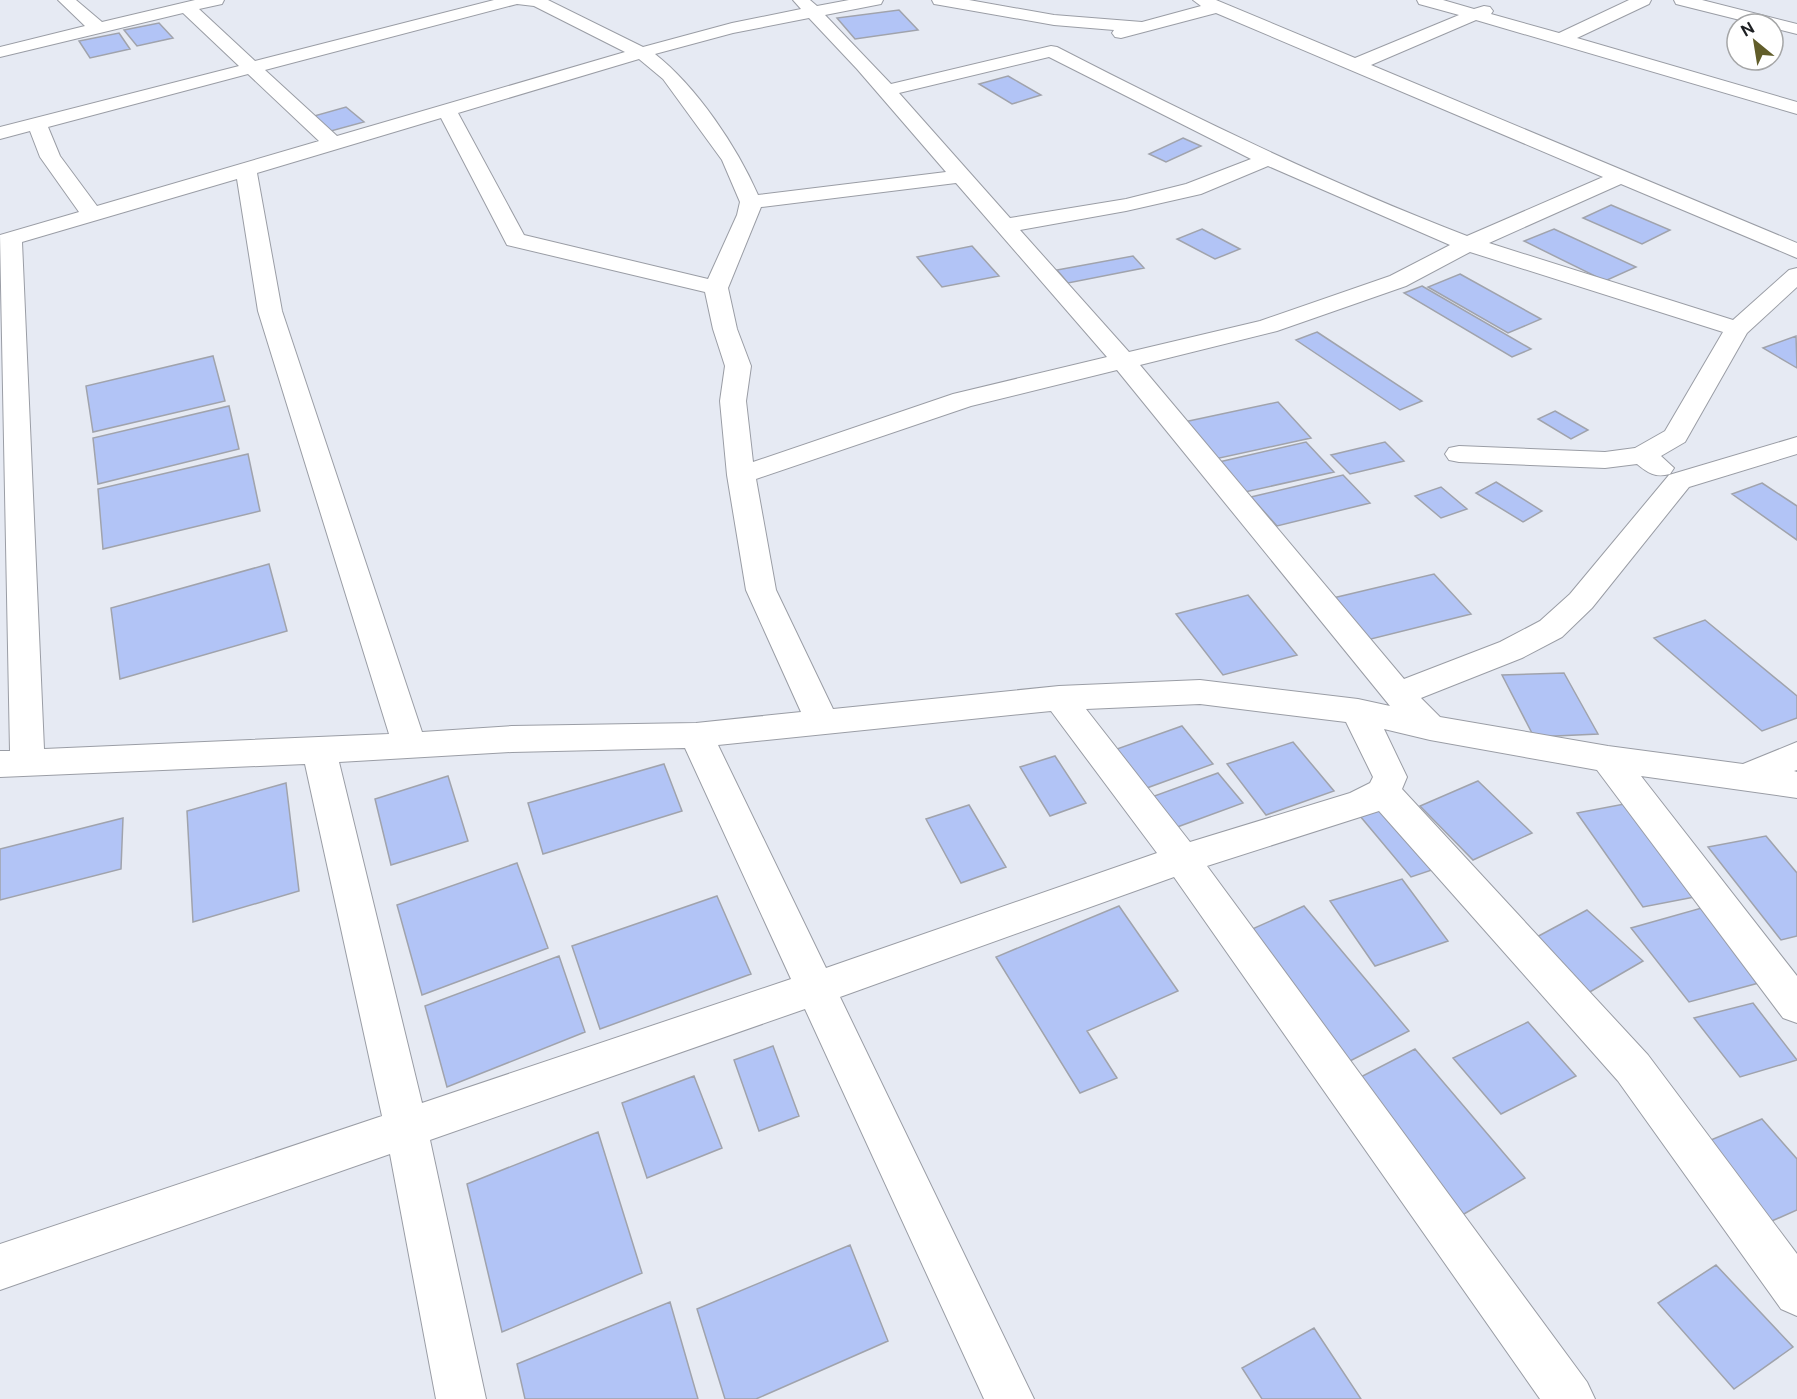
<svg xmlns="http://www.w3.org/2000/svg" width="1797" height="1399" font-family="'Public Sans',sans-serif">
  <style>
    .building { fill: #b2c4f6; stroke: #a0a3ac; stroke-width: 1.5 }
    .lines { fill: none; stroke-linecap: round; stroke-linejoin: round }
    .minor-casing { stroke: #9a9da5; stroke-width: 2 }
    .minor { fill: #fff; fill-rule: evenodd }
  </style>
  <rect width="100%" height="100%" fill="#e6eaf3"/>
  <path class="building" d="M899,10L918,30L855,39L837,18Z
    M159,23L173,38L137,46L124,30Z
    M119,33L130,49L90,58L79,41Z
    M1008,76L1041,95L1012,104L979,84Z
    M346,107L364,122L331,131L314,116Z
    M1183,138L1201,146L1166,162L1149,154Z
    M1611,205L1670,230L1642,244L1583,218Z
    M1202,229L1240,249L1215,259L1177,239Z
    M1554,229L1636,267L1605,281L1524,241Z
    M972,246L999,276L942,287L917,257Z
    M1133,256L1144,268L1068,283L1057,270Z
    M1460,274L1541,319L1508,333L1428,287Z
    M1422,286L1531,349L1512,357L1404,293Z
    M1317,332L1422,401L1400,410L1296,340Z
    M1796,336L1797,368L1763,348Z
    M213,356L225,401L93,432L86,386Z
    M1278,402L1311,438L1215,459L1184,422Z
    M229,406L239,449L98,484L93,438Z
    M1555,411L1588,430L1571,439L1538,419Z
    M1306,442L1334,472L1245,492L1219,462Z
    M1385,442L1404,461L1350,474L1331,455Z
    M248,454L260,511L103,549L98,489Z
    M1343,475L1370,503L1277,526L1251,497Z
    M1496,482L1542,511L1523,522L1476,493Z
    M1762,483L1797,506V540L1732,494Z
    M1441,487L1467,509L1441,518L1415,496Z
    M269,564L287,631L120,679L111,608Z
    M1434,574L1471,614L1367,640L1333,598Z
    M1248,595L1297,655L1223,675L1176,614Z
    M1705,620L1797,696V718L1762,731L1654,638Z
    M1564,673L1598,734L1534,737L1502,675Z
    M1182,726L1213,764L1144,789L1114,750Z
    M1293,742L1334,791L1266,815L1227,764Z
    M1055,756L1086,803L1050,816L1020,767Z
    M664,764L682,811L543,854L528,803Z
    M1218,773L1243,803L1169,830L1146,799Z
    M448,776L468,841L391,865L375,799Z
    M1478,781L1532,833L1473,860L1420,806Z
    M286,783L299,891L193,922L187,811Z
    M1640,801L1710,894L1643,907L1577,813Z
    M969,805L1006,867L961,883L926,819Z
    M1386,806L1438,868L1411,877L1360,816Z
    M123,818L121,869L0,900V849Z
    M1766,836L1797,873V936L1781,940L1708,847Z
    M517,863L548,948L422,995L397,905Z
    M1402,879L1448,941L1375,966L1330,901Z
    M717,896L751,974L600,1029L572,946Z
    M1119,906L1178,991L1087,1031L1117,1078L1080,1093L996,957Z
    M1304,906L1409,1031L1344,1064L1241,934Z
    M1705,907L1766,981L1689,1002L1631,928Z
    M1587,910L1643,961L1588,993L1533,939Z
    M559,956L585,1032L447,1087L425,1006Z
    M1753,1003L1797,1060L1740,1077L1694,1018Z
    M1528,1022L1576,1076L1501,1114L1453,1058Z
    M773,1046L799,1116L759,1131L734,1060Z
    M1415,1049L1525,1178L1459,1217L1351,1082Z
    M694,1076L722,1148L647,1178L622,1103Z
    M1762,1119L1797,1159V1210L1765,1224L1701,1144Z
    M598,1132L642,1273L502,1332L467,1184Z
    M850,1245L888,1341L756,1399H725L697,1309Z
    M1716,1265L1793,1347L1734,1389L1658,1303Z
    M670,1302L698,1399H525L517,1364Z
    M1314,1328L1361,1399H1262L1242,1368Z"/>
  <g class="lines">
    <g class="minor-casing">
      <path id="minor" d="M58,0H76L102,22L195,0H224L222,4L199,9L255,61L494,0H548L643,47L732,23L801,9L793,0H810L817,6L849,0H883L881,4L825,15L891,84L1051,46L1057,47C1191,116 1327,182 1467,236L1603,177L1216,13L1121,38L1115,37L1112,33L1114,30L1054,25L940,5L934,4L932,0H969L1054,15L1142,22L1201,6L1193,0H1216L1355,58L1459,15L1419,4L1417,0H1443L1474,9L1484,6L1490,7L1493,11L1491,14L1559,33L1629,0H1651L1649,4L1577,38L1797,102V114L1476,20L1371,65L1797,243V258L1621,184L1489,243L1733,320L1789,270L1797,268V287L1747,333L1685,442L1661,456L1674,468L1670,474C1655,478 1648,473 1637,464L1605,468L1459,462L1449,460L1445,454L1449,448L1459,446L1605,452L1635,448L1665,431L1723,332L1470,252L1406,286L1277,331L1140,365L1404,679L1500,642L1540,621L1570,594L1669,475L1797,437V454L1689,487L1592,608L1562,637L1522,658L1421,698L1440,717L1608,746L1743,764L1797,742V770L1794,771L1797,772V798L1641,776L1797,976V1023L1783,1018L1597,770L1430,740L1384,729L1407,777L1402,789L1648,1055L1797,1254V1316L1781,1309L1618,1081L1379,811L1207,866L1587,1382L1595,1399H1540L1174,877L840,997L1034,1399H984L805,1009L430,1140L486,1399H436L390,1154L0,1290V1244L382,1116L305,764L0,777V751H10L0,235L79,212L40,157L30,131L0,139V127L239,66L183,13L0,57V47L85,26ZM517,4L534,6L625,52L337,136L265,70ZM809,18L857,69L946,172L758,195C737,147 697,87 655,54L733,33ZM1049,57L1251,159L1186,184L1126,199L1010,218L899,93ZM639,59L663,79L722,160L740,202L737,215L708,279L524,235L458,113ZM248,74L319,141L97,206L60,156L48,127ZM441,118L507,245L705,292L713,329L725,366L720,401L727,475L746,590L801,712L696,723L512,726L422,732L282,311L257,173ZM1268,166L1450,245L1390,276L1260,321L1129,352L1020,230L1126,211L1201,194ZM237,179L258,311L389,734L44,749L22,242ZM956,183L1107,357L953,394L753,462L746,401L751,366L737,329L728,288L761,207ZM1117,370L1390,706L1358,699L1200,680L1059,686L833,709L776,590L756,479L971,406ZM1200,704L1346,722L1373,777L1370,783L1350,793L1190,842L1086,709ZM1051,711L1157,853L826,968L718,745ZM685,748L791,979L422,1103L339,762L512,752Z
        M1674,0H1702L1797,24V34L1773,28V24H1756L1676,4Z"/>
    </g>
    <use href="#minor" class="minor"/>
  </g>
  <g transform="translate(1755 42) rotate(330)"><circle r="28" fill="#ffffff" stroke="#a5a6a7" stroke-width="1.5"/>
  <path d="M0-4.5L10 22L0 15L-10 22Z" fill="#615d2a"/>
  <text y="-9" font-size="16" font-weight="bold" text-anchor="middle" fill="#1e2023">N</text>
  </g>
</svg>
